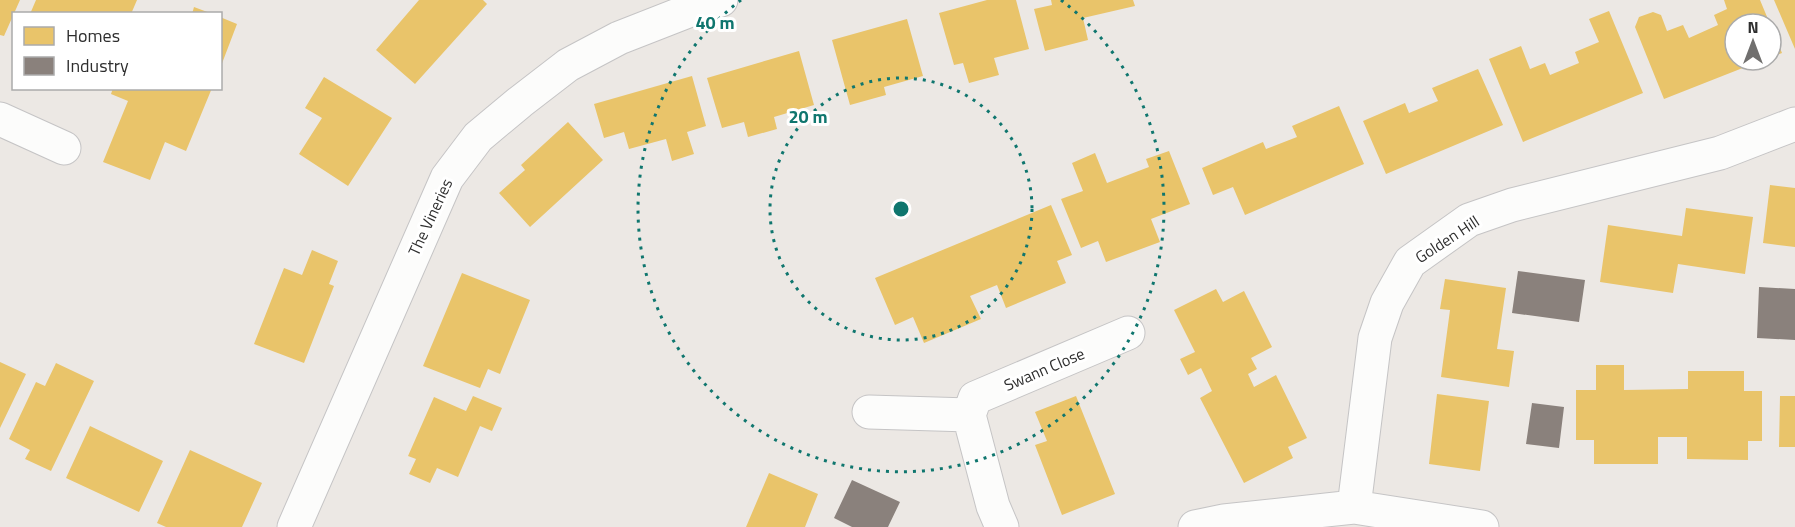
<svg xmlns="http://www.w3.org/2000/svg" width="1795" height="527" font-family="'Titillium Web',sans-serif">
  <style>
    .homes { fill: #e9c46a }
    .industry { fill: #8a817c }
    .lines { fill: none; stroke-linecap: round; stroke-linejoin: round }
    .street-casing { stroke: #c5c4c5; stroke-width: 35 }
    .street { stroke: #fcfcfb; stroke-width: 33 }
    .ring { fill: none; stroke: #0f766e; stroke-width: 3; stroke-dasharray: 3 6 }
    .labels { text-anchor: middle; stroke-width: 6; stroke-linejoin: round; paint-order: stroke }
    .street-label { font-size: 16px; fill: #2e2e2e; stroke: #fff }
    .centre { fill: #0f766e; stroke: #fff; stroke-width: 3 }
    .ring-label { font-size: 18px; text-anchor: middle; font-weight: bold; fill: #0f766e; stroke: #fff; stroke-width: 6; stroke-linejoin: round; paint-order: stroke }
  </style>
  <rect width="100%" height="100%" fill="#ece8e4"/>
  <path class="homes" d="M0,0H20L4,36L0,35Z
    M36,0H137L131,14H30Z
    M419,0H483L487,4L415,84L376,50Z
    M987,0H1016L1029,49L994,58L999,75L969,83L963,63L954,65L939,13Z
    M1051,0H1133L1135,6L1083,18L1088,40L1045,51L1034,9L1052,5Z
    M1724,0H1760L1770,24H1735V60H1763L1664,99L1635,27L1639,17L1653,12L1661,15L1667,31L1683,25L1689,38L1718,25L1714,15L1727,9Z
    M1774,0H1795V49Z
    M194,7L210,13V14H192Z
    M1609,11L1643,93L1523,142L1489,59L1521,46L1530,69L1545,63L1550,75L1579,63L1575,52L1599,42L1589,19Z
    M220,17L237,24L221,66H220Z
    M907,19L923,76L884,87L886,95L850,105L832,40Z
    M1771,27L1782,53L1771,57Z
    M799,51L814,105L774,117L777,129L748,137L744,122L722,128L707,78Z
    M1478,69L1503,125L1386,174L1363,121L1405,103L1409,113L1438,101L1432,88Z
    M692,76L706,126L687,132L694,154L672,161L666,139L629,149L624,132L604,138L594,104Z
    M324,77L392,118L348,186L299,154L322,118L305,108Z
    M113,88H212L186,151L165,142L150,180L103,162L128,101L111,94Z
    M1339,106L1364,164L1245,215L1233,187L1213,195L1202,168L1263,142L1266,149L1297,137L1292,126Z
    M568,122L603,160L530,227L499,193L525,170L521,165Z
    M1169,151L1190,204L1151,219L1160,242L1106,262L1098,241L1081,248L1061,199L1083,191L1072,163L1095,153L1107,183L1149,167L1146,159Z
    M1770,185L1795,188V247L1763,243Z
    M1051,205L1072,255L1057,261L1066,283L1006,308L997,285L970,296L981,319L924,343L913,317L895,325L875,278Z
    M1686,208L1753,217L1745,274L1678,264L1673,293L1600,282L1608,225L1682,236Z
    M312,250L338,261L329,284L334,286L304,363L254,344L284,268L302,275Z
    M462,273L530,300L500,374L488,369L480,388L423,366Z
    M1445,279L1506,288L1497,349L1514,351L1509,387L1441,377L1450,310L1440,309Z
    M1216,289L1223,302L1244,291L1272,347L1251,358L1257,369L1248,374L1254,387L1276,375L1307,438L1288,447L1293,458L1244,483L1200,398L1212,391L1201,368L1188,375L1180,359L1195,352L1174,310Z
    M0,362L26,374L0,428Z
    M56,363L94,381L51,471L25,459L30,450L9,439L36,382L45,386Z
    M1596,365H1624V390L1688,389V371H1744V391H1762V441H1748V460L1687,459V437H1658V464H1594V440H1576V390H1596Z
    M1437,394L1489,401L1480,471L1429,464Z
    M473,396L502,408L492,431L480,426L458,477L437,468L430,483L409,474L416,459L408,456L434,397L466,411Z
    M1076,396L1115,494L1062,515L1035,445L1047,441L1035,412Z
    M1780,396H1795V447H1779Z
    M90,426L163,461L139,512L66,478Z
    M190,450L262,483L242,527H166L157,523Z
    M769,473L818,494L805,527H746Z"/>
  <path class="industry" d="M1518,271L1585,280L1579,322L1512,313Z
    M1759,287L1795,289V340L1757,338Z
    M1532,403L1564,407L1559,448L1526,444Z
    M852,480L900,502L888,527H852L834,518Z"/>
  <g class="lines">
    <g class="street-casing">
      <path id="street" d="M0,119L64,148
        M869,412L969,415
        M1354,507L1375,338L1387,303L1410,262L1469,220L1512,205L1720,153L1795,124
        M294,527L447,178L478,137L520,102L568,65L619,38L701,6L721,0
        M1002,527L993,506L969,415L975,398L1128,333
        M1195,527L1224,521L1354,507L1482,527"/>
    </g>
    <use href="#street" class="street"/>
  </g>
  <g class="ring">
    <circle cx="901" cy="209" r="131"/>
    <path d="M1061 0A263 263 0 1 1 741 0"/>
  </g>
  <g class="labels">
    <g class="street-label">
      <text transform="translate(430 217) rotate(-65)" y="6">The Vineries</text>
      <text transform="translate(1447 239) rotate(-33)" y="6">Golden Hill</text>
      <text transform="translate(1044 369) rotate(-23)" y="6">Swann Close</text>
    </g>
  </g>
  <circle cx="901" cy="209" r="9" class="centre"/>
  <g class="ring-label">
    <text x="715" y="29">40 m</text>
    <text x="808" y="123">20 m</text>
  </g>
  <rect x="12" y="12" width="210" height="78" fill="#ffffff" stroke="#ababab" stroke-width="1.5"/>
  <rect x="24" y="27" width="30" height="18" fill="#e9c46a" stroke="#ababab" stroke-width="1.5"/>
  <text x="66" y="42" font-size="18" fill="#2e2e2e">Homes</text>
  <rect x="24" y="57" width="30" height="18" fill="#8a817c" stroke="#ababab" stroke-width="1.5"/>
  <text x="66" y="72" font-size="18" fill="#2e2e2e">Industry</text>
  <g transform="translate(1753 42)"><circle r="28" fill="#ffffff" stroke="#ababab" stroke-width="1.5"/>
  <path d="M0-4.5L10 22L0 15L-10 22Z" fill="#706f6e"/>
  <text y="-9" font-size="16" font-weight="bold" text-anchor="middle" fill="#2e2e2e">N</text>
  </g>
</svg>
